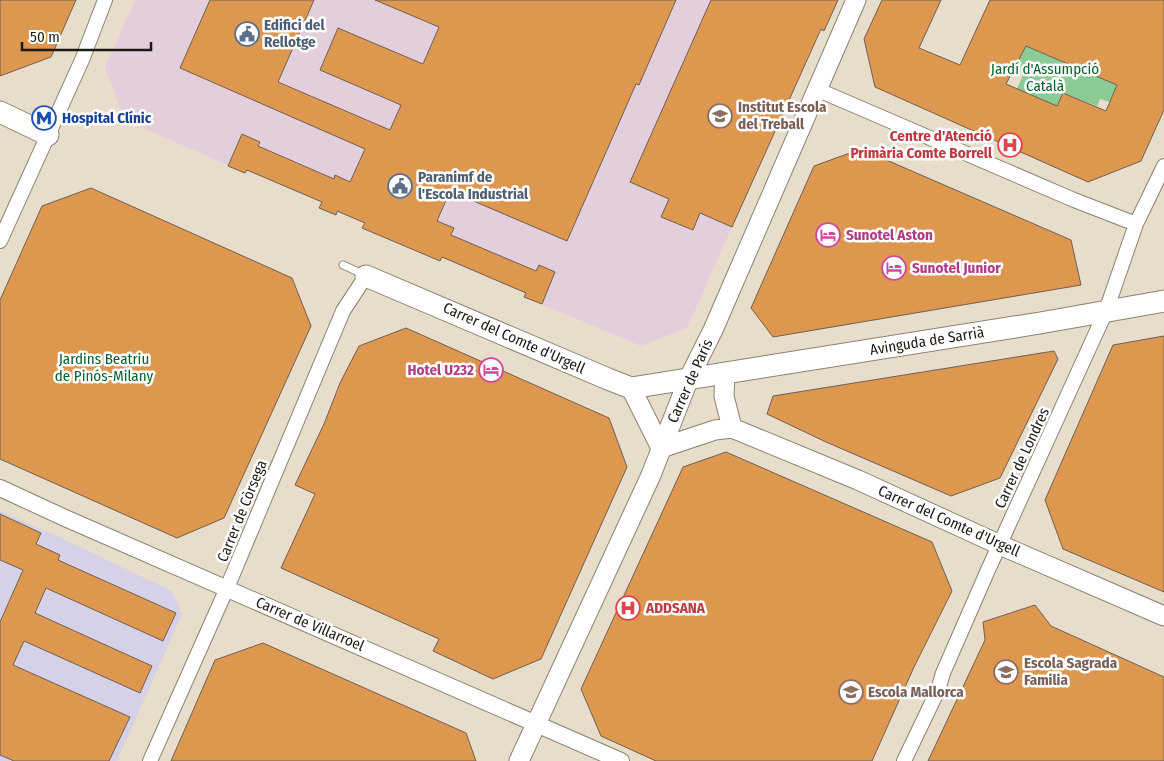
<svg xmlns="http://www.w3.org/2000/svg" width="1164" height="761" font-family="'Fira Sans Condensed',sans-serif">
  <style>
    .education { fill: #e3cedc }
    .medical { fill: #d6d1e7 }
    .green { fill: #8bcb96 }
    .building { fill: #dd974e; stroke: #6e6053; fill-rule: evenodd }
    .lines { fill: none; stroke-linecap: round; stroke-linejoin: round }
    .service-casing { stroke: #8c8271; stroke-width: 9 }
    .minor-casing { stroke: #8c8271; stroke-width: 16 }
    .tertiary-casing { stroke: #8c8271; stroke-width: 18 }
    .secondary-casing { stroke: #8c8271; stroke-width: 21 }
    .primary-casing { stroke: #8c8271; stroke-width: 23 }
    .service { stroke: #fff; stroke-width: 7 }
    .minor { stroke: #fff; stroke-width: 14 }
    .tertiary { stroke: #fff; stroke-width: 16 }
    .secondary { stroke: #fff; stroke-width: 19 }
    .primary { stroke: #fff; stroke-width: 21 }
    .labels { text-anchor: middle; stroke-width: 5; stroke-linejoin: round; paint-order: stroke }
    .service-label { font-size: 15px; font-weight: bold; fill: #4e5e75; stroke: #fff; text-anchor: start }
    .park-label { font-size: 15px; fill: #056429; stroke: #fff }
    .education-label { font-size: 15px; font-weight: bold; fill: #785e54; stroke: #fff; text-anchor: start }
    .transit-label { font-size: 15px; font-weight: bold; fill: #164399; stroke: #fff; text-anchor: start }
    .health-label { font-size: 15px; font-weight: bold; fill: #be3a42; stroke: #fff; text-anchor: end }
    .hotel-label { font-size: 15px; font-weight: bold; fill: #b23c85; stroke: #fff; text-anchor: start }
    .street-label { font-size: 15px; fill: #1d1913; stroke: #fff }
  </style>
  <rect width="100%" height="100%" fill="#e8ddcb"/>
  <path class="education" d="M135,0H838L824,31L820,29L687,328L641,346L541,304L524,297L526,293L442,257L440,261L421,253L424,250L397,239L395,242L362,228L364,223L338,212L336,215L319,208L321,202L247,170L245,173L124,119L105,68Z"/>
  <path class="medical" d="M0,511L63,539L172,591L182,614L117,761H0Z"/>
  <path class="green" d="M1023,44L1082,71L1090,53L1105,80L1117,85L1110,102L1100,99L1097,106L1063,93L1057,106L1017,89L1023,75L1013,70Z"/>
  <path class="building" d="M0,0H76L51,57L0,76Z
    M210,0H314L278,82L390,130L401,105L320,70L338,28L423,64L439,27L375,0H676L639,85L636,84L567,241L450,191L437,221L454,228L451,235L536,271L539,265L555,272L542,304L524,297L526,293L442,257L440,261L362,228L365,223L337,211L336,215L319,208L322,202L247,170L245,173L228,166L242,134L260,142L258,146L334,179L335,175L350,182L365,149L180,68Z
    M711,0H838L824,31L821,29L732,227L700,213L693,230L661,217L669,199L630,182Z
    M882,0H941L919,48L960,65L990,0H1164V110L1141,161L1088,182L875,87L864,39ZM1026,46L1117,85L1106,111L1063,93L1057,106L1006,84Z
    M861,149L1071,240L1081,285L773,337L751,308L814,166Z
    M91,188L292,278L311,326L224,518L177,538L0,459V300L42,206Z
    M406,328L609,418L627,467L541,659L493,679L433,651L439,639L281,568L315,494L295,485L324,424L340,383L359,346Z
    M1164,336V592L1063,549L1045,500L1113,345Z
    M1054,351L1058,359L1000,478L951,496L826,442L767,414L773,396Z
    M726,452L932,542L952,591L914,667L872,761H656L601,736L581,689L683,467Z
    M0,514L41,533L36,544L60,555L58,560L176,613L163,641L46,588L35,613L152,666L140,693L24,641L13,665L130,717L109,761H14L0,755V622L23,570L0,560Z
    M1035,605L1051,626L1164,677V761H928L985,640L983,622Z
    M263,643L466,733L476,761H171L215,660Z"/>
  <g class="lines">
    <g class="service-casing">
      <path id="service" d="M343,265L363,274"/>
    </g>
    <g class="minor-casing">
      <path id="minor" d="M816,89L1074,200L1136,224
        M0,241L82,60L105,0
        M150,761L227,588L343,311L366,276
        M904,761L938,690L943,673L988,570L1106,311L1136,224L1164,166"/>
    </g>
    <g class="tertiary-casing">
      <path id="tertiary" d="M0,488L65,518L621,761"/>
    </g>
    <g class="secondary-casing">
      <path id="secondary" d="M725,373L724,396L732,428
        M631,388L661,448
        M661,448L715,430L732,428L858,480L1000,545L1164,616
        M519,761L651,475L689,378L713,330L856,0"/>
    </g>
    <g class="primary-casing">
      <path id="primary" d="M0,112L48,135
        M366,276L608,379L631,388L1040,323L1164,301"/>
    </g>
    <use href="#service" class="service"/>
    <use href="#minor" class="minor"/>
    <use href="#tertiary" class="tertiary"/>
    <use href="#secondary" class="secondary"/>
    <use href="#primary" class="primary"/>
  </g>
  <defs>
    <g id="civic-ring" transform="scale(1.25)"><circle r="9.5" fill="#fff" stroke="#5c6f8a" stroke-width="1.5"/><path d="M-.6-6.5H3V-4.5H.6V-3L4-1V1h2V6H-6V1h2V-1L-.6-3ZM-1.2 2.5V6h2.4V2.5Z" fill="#5c6f8a"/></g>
    <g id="school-ring" transform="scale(1.25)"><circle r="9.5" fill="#fff" stroke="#8d6e63" stroke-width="1.5"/><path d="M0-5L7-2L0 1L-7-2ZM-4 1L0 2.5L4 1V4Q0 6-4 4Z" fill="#8d6e63"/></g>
    <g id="metro-ring" transform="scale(1.25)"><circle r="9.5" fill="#fff" stroke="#1a4fb4" stroke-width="1.5"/><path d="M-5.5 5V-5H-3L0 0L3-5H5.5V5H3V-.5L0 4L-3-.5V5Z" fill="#1a4fb4"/></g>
    <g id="hospital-ring" transform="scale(1.25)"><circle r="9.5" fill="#fff" stroke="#e0444e" stroke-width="1.5"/><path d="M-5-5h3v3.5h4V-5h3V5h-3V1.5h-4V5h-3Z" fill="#e0444e"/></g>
    <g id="hotel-ring" transform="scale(1.25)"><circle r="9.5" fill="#fff" stroke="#d1479c" stroke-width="1.5"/><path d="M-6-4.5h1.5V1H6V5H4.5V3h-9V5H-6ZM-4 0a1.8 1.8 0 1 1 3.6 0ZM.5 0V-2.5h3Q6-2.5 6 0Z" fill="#d1479c"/></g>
  </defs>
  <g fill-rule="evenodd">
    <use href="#civic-ring" x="247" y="34"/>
    <use href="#school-ring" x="720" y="116"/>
    <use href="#metro-ring" x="44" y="118"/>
    <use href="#hospital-ring" x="1010" y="145"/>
    <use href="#civic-ring" x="400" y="186"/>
    <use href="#hotel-ring" x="828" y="235"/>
    <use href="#hotel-ring" x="894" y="268"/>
    <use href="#hotel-ring" x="491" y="370"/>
    <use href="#hospital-ring" x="628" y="608"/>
    <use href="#school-ring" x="1006" y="672"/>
    <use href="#school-ring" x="851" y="692"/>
  </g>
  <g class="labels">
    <g class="service-label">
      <text x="264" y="30">Edifici del<tspan x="264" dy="17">Rellotge</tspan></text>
      <text x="418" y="182">Paranimf de<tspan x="418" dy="17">l'Escola Industrial</tspan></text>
    </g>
    <g class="park-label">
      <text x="1045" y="74">Jardí d'Assumpció<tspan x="1045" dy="17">Català</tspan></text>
      <text x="104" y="364">Jardins Beatriu<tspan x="104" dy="17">de Pinós-Milany</tspan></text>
    </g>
    <g class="education-label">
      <text x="738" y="112">Institut Escola<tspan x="738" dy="17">del Treball</tspan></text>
      <text x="1024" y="668">Escola Sagrada<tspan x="1024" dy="17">Familia</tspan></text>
      <text x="868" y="697">Escola Mallorca</text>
    </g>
    <g class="transit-label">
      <text x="62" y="123">Hospital Clínic</text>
    </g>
    <g class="health-label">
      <text x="992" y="141">Centre d'Atenció<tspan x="992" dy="17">Primària Comte Borrell</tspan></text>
      <text x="646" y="613" text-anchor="start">ADDSANA</text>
    </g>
    <g class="hotel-label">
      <text x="846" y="240">Sunotel Aston</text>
      <text x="912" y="273">Sunotel Junior</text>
      <text x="474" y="375" text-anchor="end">Hotel U232</text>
    </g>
    <g class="street-label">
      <text transform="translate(514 338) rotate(24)" y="5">Carrer del Comte d'Urgell</text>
      <text transform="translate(927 341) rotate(-9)" y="5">Avinguda de Sarrià</text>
      <text transform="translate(690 381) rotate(-66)" y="5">Carrer de París</text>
      <text transform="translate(1022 458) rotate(-65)" y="5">Carrer de Londres</text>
      <text transform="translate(242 511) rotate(-68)" y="5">Carrer de Còrsega</text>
      <text transform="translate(949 521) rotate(24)" y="5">Carrer del Comte d'Urgell</text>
      <text transform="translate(310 624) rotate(23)" y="5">Carrer de Villarroel</text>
    </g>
  </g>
  <path d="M22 42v8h129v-8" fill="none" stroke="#1d1913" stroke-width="2.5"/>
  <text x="30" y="42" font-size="15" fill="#1d1913" stroke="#ffffff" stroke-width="4" paint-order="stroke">50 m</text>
</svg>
